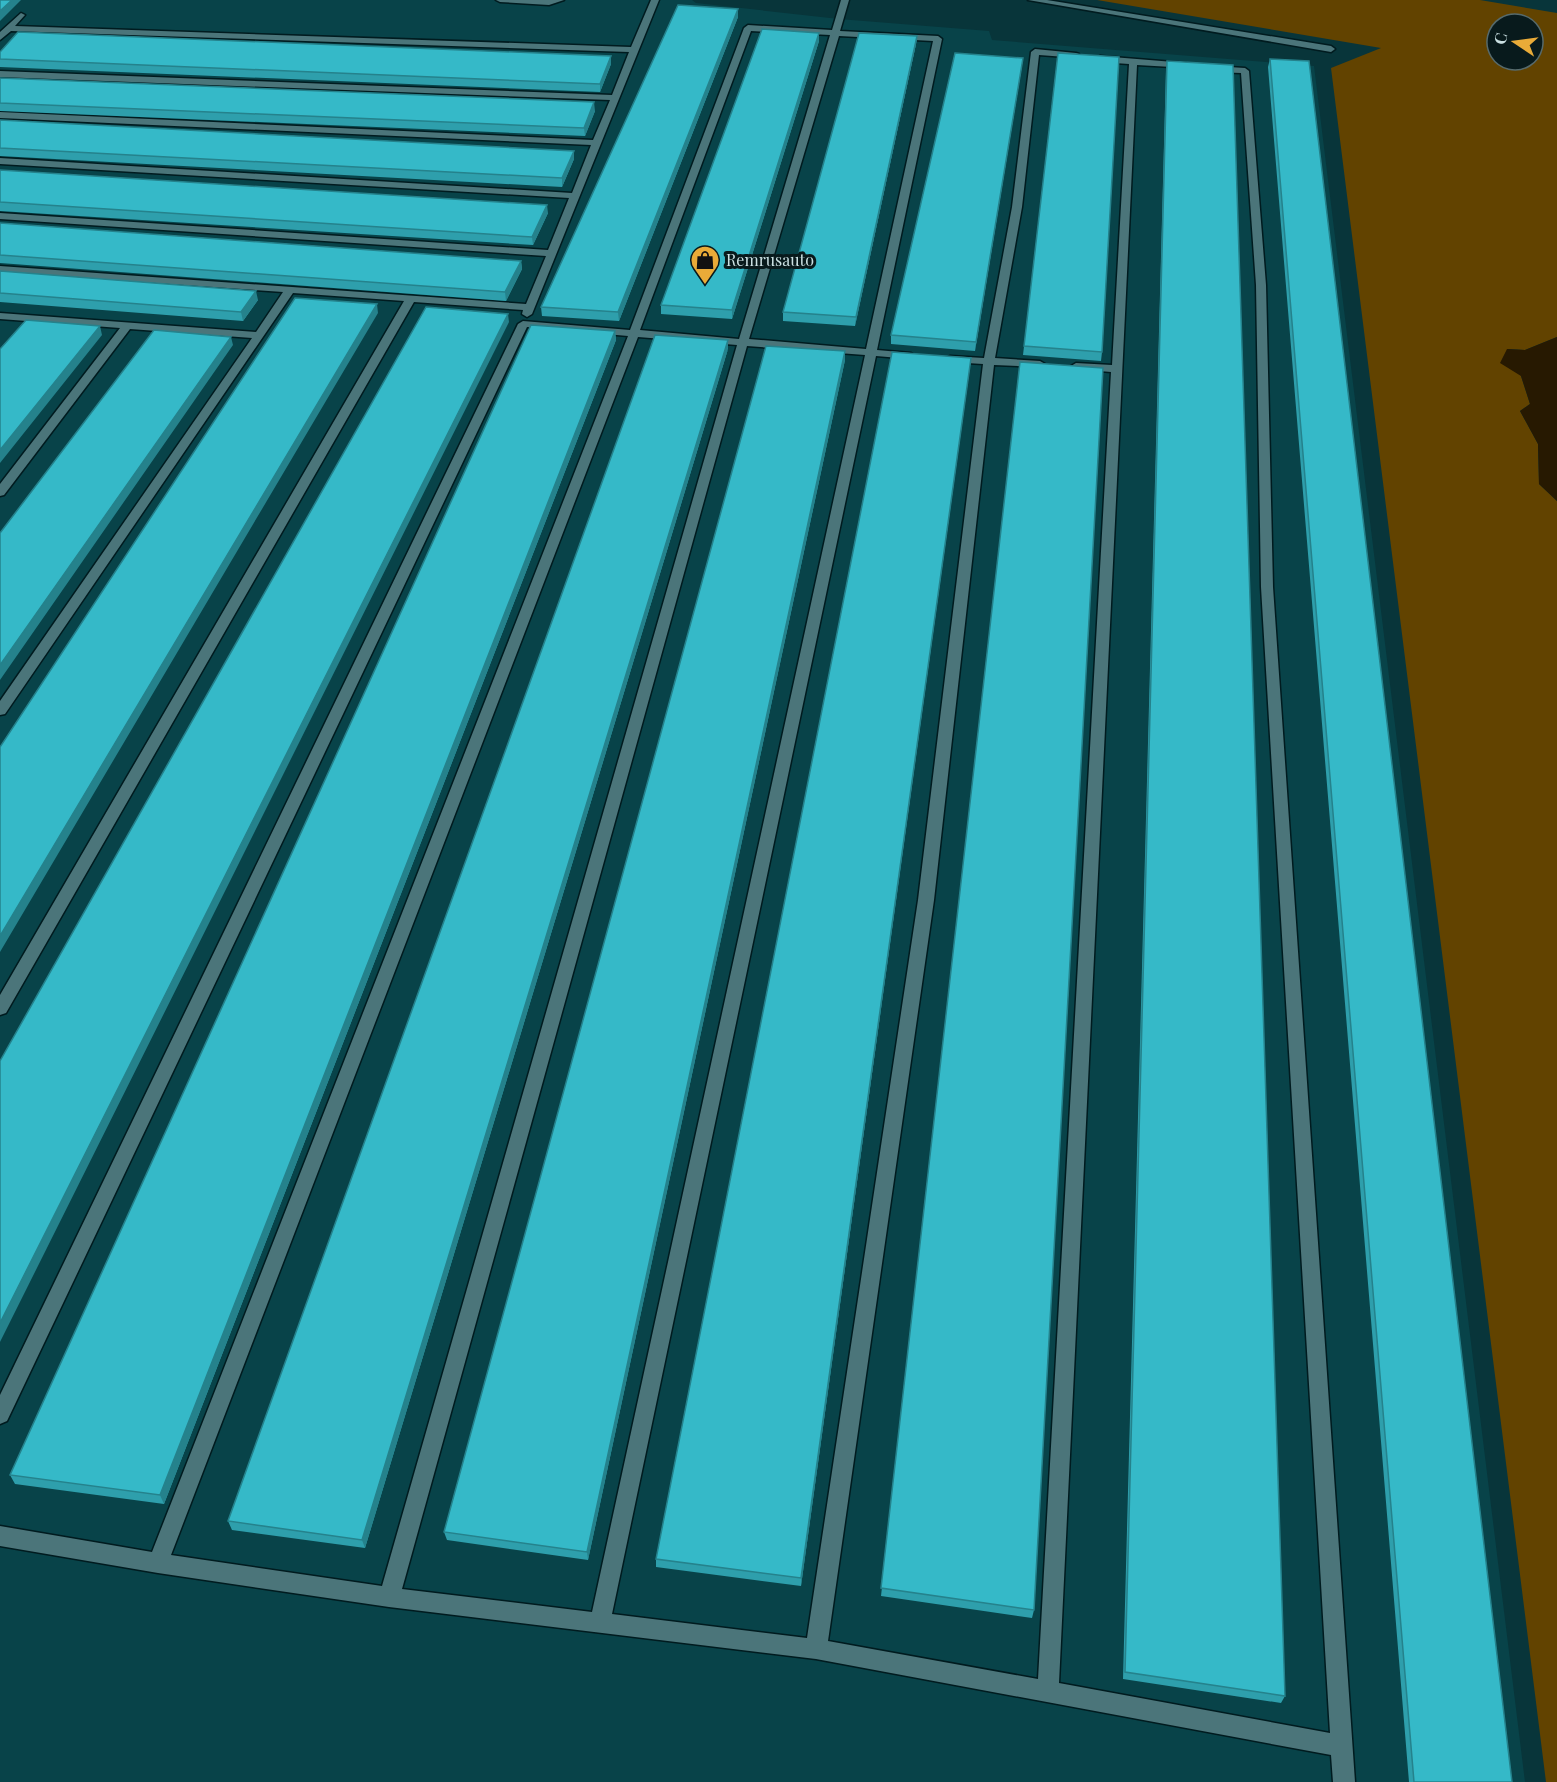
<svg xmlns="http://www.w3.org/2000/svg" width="1557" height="1782" font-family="'Playfair Display',serif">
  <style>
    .built { fill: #084349 }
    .green { fill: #624300; fill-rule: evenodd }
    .water { fill: #271901 }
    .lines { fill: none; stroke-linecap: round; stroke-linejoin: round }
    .lane-casing { stroke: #001b1f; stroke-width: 3 }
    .street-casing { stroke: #001b1f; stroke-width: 3 }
    .lane { fill: #4b757a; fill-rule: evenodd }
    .street { fill: #4b757a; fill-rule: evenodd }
    .wall { fill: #2e9fac }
    .shaded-wall { fill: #25828c }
    .building { fill: #35b9c8; stroke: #25828c; stroke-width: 1.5 }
    .labels { text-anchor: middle; stroke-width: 6; stroke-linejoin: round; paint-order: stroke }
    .far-poi-label { font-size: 16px; fill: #cbe1e3; stroke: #081a1c; text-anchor: start }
  </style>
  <rect width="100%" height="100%" fill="#08353a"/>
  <path class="built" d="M0,0H692L696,3L839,19L989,31L992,40L1314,66L1525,1782H0Z"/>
  <path class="green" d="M1097,0H1480L1557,13V337L1525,350L1507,349L1521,376L1530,404L1520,411L1538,444L1539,484L1557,501V1782H1546L1331,68L1381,48ZM1497,24H1533V60H1497Z"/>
  <path class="water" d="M1557,337V501L1539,484L1538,444L1520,411L1530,404L1521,376L1500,363L1507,349L1525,350Z"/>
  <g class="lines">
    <g class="lane-casing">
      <path id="lane" d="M496,0H564L549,5L500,2Z
        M651,0H659L532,314L527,317L522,314L523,310L414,302L6,1013L0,1015V995L404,301L293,293L5,714L0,715V701L252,338L130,329L4,495L0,496V484L120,328L0,319V313L256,332L283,292L0,272V266L526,304L546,256L0,219V213L548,250L569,198L0,164V158L572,193L591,145L0,118V112L593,140L610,100L0,77V71L612,95L629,52L11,31L0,40V32L21,13L25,15L15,26L631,47Z
        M841,0H849L840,31L938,36L942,39L877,350L911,353L916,356L911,359L876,356L612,1614L807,1638L918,900L983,364L950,362L945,359L950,356L984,358L1012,207L1031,52L1035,49L1076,53L1079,54V58L1039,55L1022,207L995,358L1040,361L1045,364L1040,367L994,365L934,900L828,1641L1038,1679L1111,372L1076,369L1071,366L1076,363L1112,365L1129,64L1100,62L1096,59L1100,56L1186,63L1190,66L1189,68L1137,65L1059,1683L1330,1733L1261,587L1256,285L1241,73L1213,72L1209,69L1213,66L1245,68L1249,71L1266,285L1273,587L1355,1782H1333L1331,1755L816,1659L389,1607L158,1573L0,1546V1526L152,1552L628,336L527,327L7,1421L0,1424V1395L518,324L523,321L630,330L744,28L748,25L832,30ZM751,31L830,35L739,339L640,330ZM839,36L933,41L866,349L749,339ZM638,337L737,345L382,1586L171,1555ZM747,346L865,355L592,1612L402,1589Z"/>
    </g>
    <g class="street-casing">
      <path id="street" d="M1028,0H1047L1331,46L1335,49L1331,52Z"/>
    </g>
    <use href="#lane" class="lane"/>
    <use href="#street" class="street"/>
  </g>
  <path class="wall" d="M738,9V17L619,321L542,316L541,307Z
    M819,33V41L732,319L661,314V305Z
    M917,36L916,44L855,326L783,321V312Z
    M0,52L611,64L600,92L0,67Z
    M1058,53L1102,352L1101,361L1023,355Z
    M1270,59L1512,1782H1409L1268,67Z
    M1167,61L1285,1696L1281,1703L1123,1679L1166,69Z
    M1022,65L975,351L891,344V335Z
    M0,78L595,111L585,136L0,111Z
    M0,120L574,151V159L562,187L0,156Z
    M0,170L548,213L533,245L0,211Z
    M0,223L521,261L522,269L506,301L0,263Z
    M0,271L258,300L243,321L0,302Z
    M615,331L616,340L164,1504L15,1484L10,1475Z
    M728,349L365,1548L232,1530L228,1521Z
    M845,351V360L588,1560L447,1540L444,1532Z
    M971,358L801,1586L656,1567V1559Z
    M1020,362L1034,1610L1032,1618L881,1596Z"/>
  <path class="shaded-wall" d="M12,0H21L0,21V11Z
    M738,9V17L619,321L618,312Z
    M819,33V41L732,319V310Z
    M917,36L916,44L855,326L856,317Z
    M611,56V64L600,92V84Z
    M1023,58L1022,65L975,351L976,342Z
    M594,102L595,111L585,136L584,128Z
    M574,151V159L562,187V178Z
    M547,205L548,213L533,245L532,237Z
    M521,261L522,269L506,301L505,292Z
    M256,291L258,300L243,321L241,312Z
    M377,304L378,313L0,952V936Z
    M508,314L509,322L0,1342V1323Z
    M100,326L102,335L0,463V450Z
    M615,331L616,340L164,1504L160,1495Z
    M231,337L233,345L0,680V665Z
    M728,340V349L365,1548L362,1540Z
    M845,351V360L588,1560L587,1552Z
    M971,358L970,367L801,1586V1578Z"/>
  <path class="building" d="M0,0H12L0,11Z
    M678,5L738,9L618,312L541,307Z
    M762,29L819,33L732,310L661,305Z
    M18,32L611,56L600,84L0,59V52Z
    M859,33L917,36L856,317L783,312Z
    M955,53L1023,58L976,342L891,335Z
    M1058,53L1119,57L1102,352L1024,346Z
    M1270,59L1309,61L1512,1782H1414Z
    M1167,61L1233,65L1285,1696L1125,1672Z
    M0,78L594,102L584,128L0,103Z
    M0,120L574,151L562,178L0,148Z
    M0,170L547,205L532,237L0,202Z
    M0,223L521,261L505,292L0,255Z
    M0,271L256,291L241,312L0,293Z
    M295,298L377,304L0,936V747Z
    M426,307L508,314L0,1323V1061Z
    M26,320L100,326L0,450V349Z
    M531,325L615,331L160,1495L10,1475Z
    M154,330L231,337L0,665V533Z
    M655,335L728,340L362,1540L228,1521Z
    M766,346L845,351L587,1552L444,1532Z
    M892,352L971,358L801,1578L656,1559Z
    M1020,362L1103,368L1034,1610L881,1588Z"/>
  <defs>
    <g id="shop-pin" transform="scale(1.5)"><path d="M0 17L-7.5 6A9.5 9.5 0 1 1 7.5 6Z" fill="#e9ab38" stroke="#081a1c"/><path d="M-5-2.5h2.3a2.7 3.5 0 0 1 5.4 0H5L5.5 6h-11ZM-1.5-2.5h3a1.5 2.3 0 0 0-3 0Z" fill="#111"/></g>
  </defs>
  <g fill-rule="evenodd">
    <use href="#shop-pin" x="705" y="260"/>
  </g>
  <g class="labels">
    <g class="far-poi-label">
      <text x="726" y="266">Remrusauto</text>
    </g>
  </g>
  <g transform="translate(1515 42) rotate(283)"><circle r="28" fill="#081a1c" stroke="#566a6c" stroke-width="1.5"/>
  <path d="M0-4.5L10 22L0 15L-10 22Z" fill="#e9ab38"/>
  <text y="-9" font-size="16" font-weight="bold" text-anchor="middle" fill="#cbe1e3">С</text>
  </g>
</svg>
